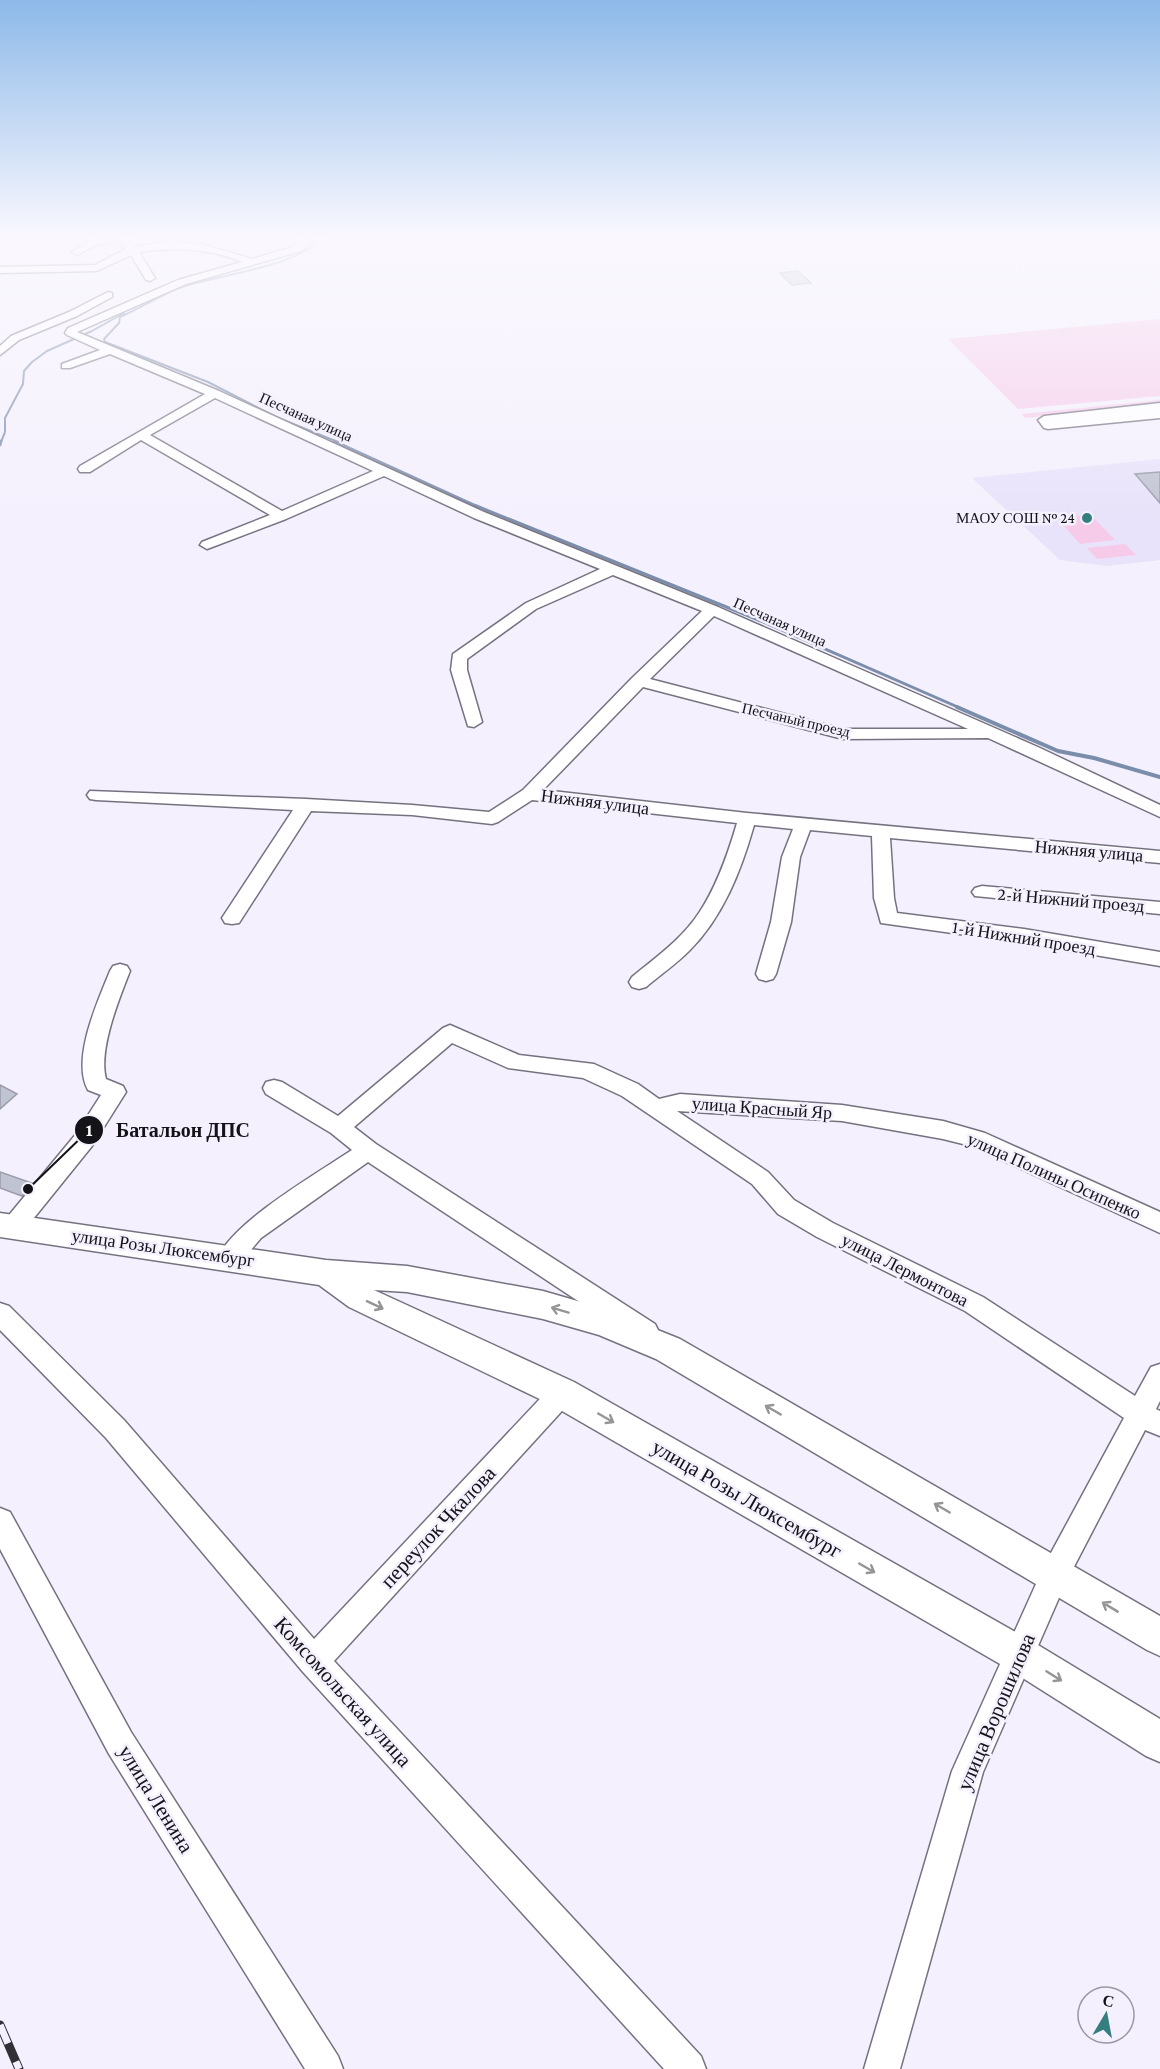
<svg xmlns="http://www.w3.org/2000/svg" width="1160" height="2069" font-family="'Crimson Pro',serif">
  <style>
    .built { fill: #e8e2fa }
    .green { fill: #f6cbe9 }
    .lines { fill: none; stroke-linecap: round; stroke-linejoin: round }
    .stream-far2 { stroke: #7a8dab; stroke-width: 2 }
    .stream-far1 { stroke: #7a8dab; stroke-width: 3 }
    .stream { stroke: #7a8dab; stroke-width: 4 }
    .building { fill: #c0c3d2; stroke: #9a9cab; stroke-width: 1.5 }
    .minor-casing { stroke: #757280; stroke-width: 3 }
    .major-casing { stroke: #757280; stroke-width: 3 }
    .minor { fill: #fff; fill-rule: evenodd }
    .major { fill: #fff; fill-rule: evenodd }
    .rail-casing { stroke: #313036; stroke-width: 9 }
    .rail { stroke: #f4f0fd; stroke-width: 7; stroke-dasharray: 20; stroke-linecap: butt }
    .oneway { stroke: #959597 }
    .poi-dot { fill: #357e80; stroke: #f4f0fd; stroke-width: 2 }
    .labels { text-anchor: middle; stroke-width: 5; stroke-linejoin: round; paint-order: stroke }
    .far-street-label { font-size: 15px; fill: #141318; stroke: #f4f0fd }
    .far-poi-label { font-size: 15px; fill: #141318; stroke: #f4f0fd; text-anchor: end }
    .street-label { font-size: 18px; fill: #141318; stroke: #f4f0fd }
    .near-street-label { font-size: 21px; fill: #141318; stroke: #f4f0fd }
    .leader { fill: none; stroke: #141318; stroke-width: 2 }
    .callout-dot { fill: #141318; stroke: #f4f0fd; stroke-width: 2 }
    .mark-label { font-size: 18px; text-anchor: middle; font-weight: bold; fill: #fff }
    .callout-label { font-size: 20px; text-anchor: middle; font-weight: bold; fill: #141318; stroke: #f4f0fd; stroke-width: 5; stroke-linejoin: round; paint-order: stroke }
  </style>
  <rect width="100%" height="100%" fill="#f4f0fd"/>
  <path class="built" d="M1160,459V560L1107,566L1060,560L972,478Z"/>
  <path class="green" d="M1160,319V396L1018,409L948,339Z
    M1160,400V404L1025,418L1022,414Z
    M1091,515L1115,540L1080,544L1057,518Z
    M1125,544L1136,555L1097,559L1087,548Z"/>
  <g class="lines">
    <path class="stream-far2" d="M321,236C306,266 212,276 179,288C159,296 140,308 120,317L119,323L104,339L105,342L208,382L276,417L338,442
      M1,442L5,432V418L23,384L24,371L32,362L47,351L92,331L124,313"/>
    <path class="stream-far1" d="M334,441L474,505L761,621L960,708
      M0,445L1,441"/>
    <path class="stream" d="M957,707L1058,751L1094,758L1160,777"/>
  </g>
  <path class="building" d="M798,271L811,283L792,285L780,273Z
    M1160,472V503L1135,474Z
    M0,1085L17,1094L0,1109Z
    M0,1172L32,1183L22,1196L0,1188Z"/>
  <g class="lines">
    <g class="minor-casing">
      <path id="minor" d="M113,236H124L135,247L165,242L201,244L252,259L293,247L306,236H317L301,251L186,284L77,332L219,391L484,512L718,607L1040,748L1160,805V817L988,738L843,739L643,687L543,790L747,813L1160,851V863L890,838L894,898L897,913L1024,929L1160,952V966L1024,943L881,923L874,898L872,836L810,830L800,857L791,922L776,974L773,979L766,981L759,979L756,974L771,922L782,857L793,829L754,825C741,871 723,917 689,951C676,964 660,975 646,987L639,989L632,987L629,982L632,977C655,958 682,939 699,913C717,886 728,854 737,823L532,800L498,822L492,824L412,815L311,811L239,923L232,924L225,923L222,918L293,810L96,800L90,799L87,795L90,791L306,799L412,805L489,812L523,790L632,678L702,611L613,575L536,609L467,659V670L482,722L474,727L468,726L451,670L453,654L526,603L600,569L474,518L384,476L286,519L207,549L200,545L202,542L270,515L141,440L90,472H80L78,469L80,466L205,394L110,354L70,368H62V364L100,350L67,335L65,333L68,328L178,280L242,262C209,248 174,247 139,252L155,278L150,281L146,280L131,255L97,271L0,273V267L95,265L126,249L118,241L96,245L77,255L72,252L89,241ZM215,398L373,471L282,511L150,435ZM714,616L968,729H843L650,679Z
        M108,292L112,293V297L77,316L19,340L0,355V346L11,336L69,312Z
        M1160,403V418L1048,429L1044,428L1038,420L1044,416Z
        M982,886L1160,902V914L975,896L972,892L975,888Z
        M120,964L127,966L130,971C119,999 98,1050 106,1079L123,1086L126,1092L92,1146L21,1234L13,1237L5,1234L1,1227L5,1220L76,1134L101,1095L88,1090C71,1059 98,1001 110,971L113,966Z
        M450,1025L519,1055L594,1064L638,1084L659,1099L680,1094L842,1105L943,1121L985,1133L1160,1212V1233L971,1146L943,1139L842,1121L677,1111L768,1172L794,1200L833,1223L983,1297L1135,1396L1151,1367L1160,1364V1401L1156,1409L1160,1411V1436L1145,1430L1065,1584L983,1772L900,2069H864L952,1771L1045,1564L1124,1418L965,1311L817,1237L778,1214L752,1184L622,1096L583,1078L508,1068L452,1043L354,1127L376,1144L655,1324L659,1332L655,1340L646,1343L637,1340L368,1162L261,1238L239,1264L230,1267L221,1264L218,1257C236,1220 316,1174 352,1150L331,1133L266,1094L263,1088L266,1082L274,1080L282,1082L338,1116L443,1028Z
        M0,1303L9,1306L124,1420L314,1639L553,1385L562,1381L571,1385L575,1393L571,1401L334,1661L701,2056L706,2069H664L303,1672L106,1438L0,1330Z
        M0,1508L10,1512L131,1732L338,2056L343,2069H305L109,1754L0,1549Z"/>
    </g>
    <g class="major-casing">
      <path id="major" d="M0,1213L326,1260L407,1266L543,1291L605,1309L680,1339L1160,1616V1656L1147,1650L656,1359L599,1335L543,1319L407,1292L374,1290L574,1382L1033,1642L1160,1719V1762L1146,1756L1007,1668L550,1404L349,1307L319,1285L0,1237Z"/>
    </g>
    <use href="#minor" class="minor"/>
    <use href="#major" class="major"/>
    <g class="rail-casing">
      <path id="rail" d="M0,2025L19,2069"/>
    </g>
    <use href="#rail" class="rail"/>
  </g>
  <defs><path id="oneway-shaft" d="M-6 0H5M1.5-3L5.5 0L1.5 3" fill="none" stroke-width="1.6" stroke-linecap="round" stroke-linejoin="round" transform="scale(1.5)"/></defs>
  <g class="oneway">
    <use href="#oneway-shaft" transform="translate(375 1305) rotate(25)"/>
    <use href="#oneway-shaft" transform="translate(560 1310) rotate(-163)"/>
    <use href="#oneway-shaft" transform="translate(773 1410) rotate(-150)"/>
    <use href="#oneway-shaft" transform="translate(606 1418) rotate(30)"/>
    <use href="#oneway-shaft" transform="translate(942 1508) rotate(-150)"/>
    <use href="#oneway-shaft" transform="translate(867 1568) rotate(30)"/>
    <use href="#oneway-shaft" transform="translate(1110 1607) rotate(-149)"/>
    <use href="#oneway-shaft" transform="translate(1054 1676) rotate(32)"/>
  </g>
  <linearGradient id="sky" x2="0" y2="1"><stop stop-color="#8db9e9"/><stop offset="0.45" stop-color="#faf8fe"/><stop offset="1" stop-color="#faf8fe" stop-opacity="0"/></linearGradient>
  <rect width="1160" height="526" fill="url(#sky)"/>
  <circle class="poi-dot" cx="1087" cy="518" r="6"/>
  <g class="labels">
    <g class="far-street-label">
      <text transform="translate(306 417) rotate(24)" y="5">Песчаная улица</text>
      <text transform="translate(780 622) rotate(24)" y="5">Песчаная улица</text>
      <text transform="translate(796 720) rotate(13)" y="5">Песчаный проезд</text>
    </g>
    <g class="far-poi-label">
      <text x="1075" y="523">МАОУ СОШ № 24</text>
    </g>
    <g class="street-label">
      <text transform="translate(595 802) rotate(7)" y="6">Нижняя улица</text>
      <text transform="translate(1089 851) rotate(5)" y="6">Нижняя улица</text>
      <text transform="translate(1071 900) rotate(5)" y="6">2-й Нижний проезд</text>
      <text transform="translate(1024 938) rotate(9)" y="6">1-й Нижний проезд</text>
      <text transform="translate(762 1108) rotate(4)" y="6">улица Красный Яр</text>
      <text transform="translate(1054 1176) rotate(24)" y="6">улица Полины Осипенко</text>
      <text transform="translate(163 1248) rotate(8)" y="6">улица Розы Люксембург</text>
      <text transform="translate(905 1270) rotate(27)" y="6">улица Лермонтова</text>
    </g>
    <g class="near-street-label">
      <text transform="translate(747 1499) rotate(30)" y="7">улица Розы Люксембург</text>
      <text transform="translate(438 1527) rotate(-47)" y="7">переулок Чкалова</text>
      <text transform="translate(343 1692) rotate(48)" y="7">Комсомольская улица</text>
      <text transform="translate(996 1712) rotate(-67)" y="7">улица Ворошилова</text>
      <text transform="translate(156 1799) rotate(58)" y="7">улица Ленина</text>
    </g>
  </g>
  <path class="leader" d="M28 1189L89 1130"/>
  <g class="callout-dot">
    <circle cx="28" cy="1189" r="6"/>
    <circle cx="89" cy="1130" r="15"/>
  </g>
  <g class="mark-label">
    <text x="89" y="1136">1</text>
  </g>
  <g class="callout-label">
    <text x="183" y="1137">Батальон ДПС</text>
  </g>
  <g transform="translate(1106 2015) rotate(10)"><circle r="28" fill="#f4f0fd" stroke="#9a98a1" stroke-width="1.5"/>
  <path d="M0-4.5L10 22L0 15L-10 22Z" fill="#357e80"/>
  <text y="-9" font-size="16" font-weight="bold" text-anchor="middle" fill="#141318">С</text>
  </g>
</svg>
